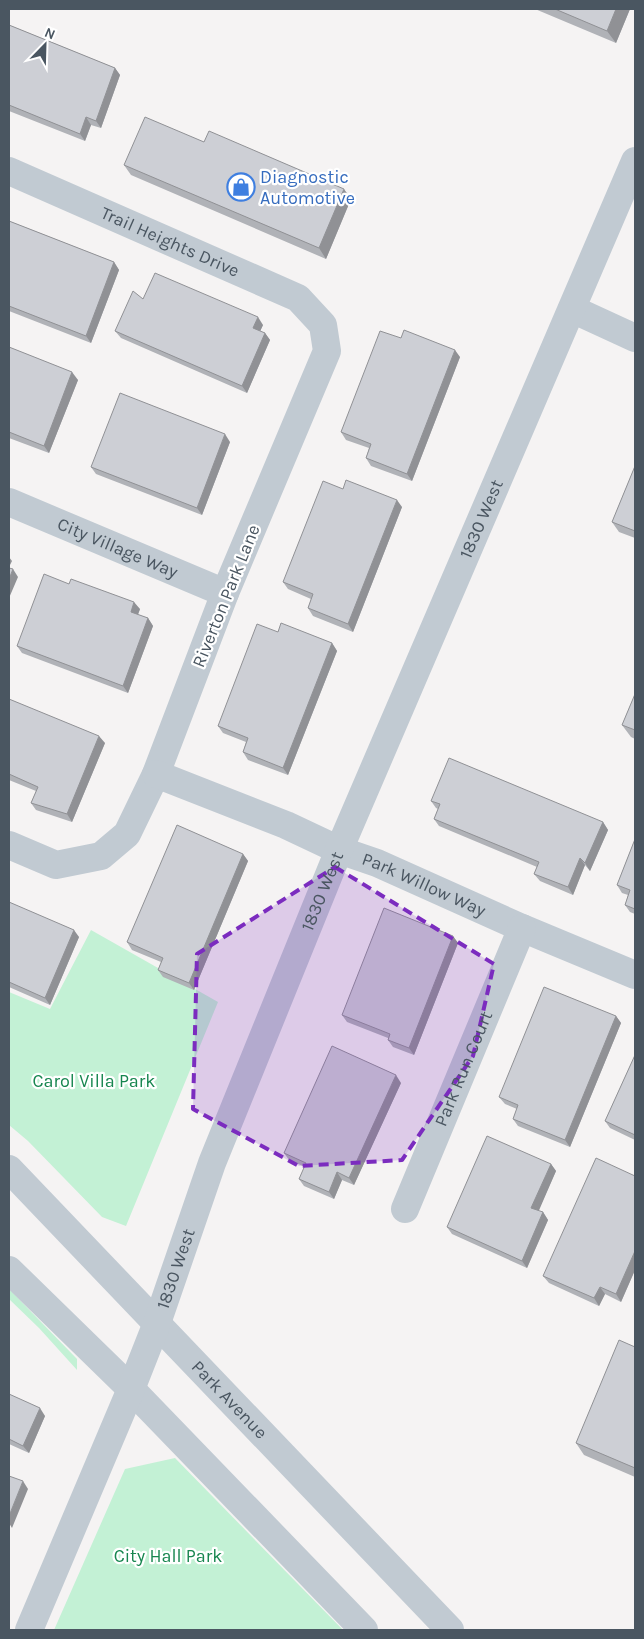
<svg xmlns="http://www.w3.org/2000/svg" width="644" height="1639" font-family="Karla,sans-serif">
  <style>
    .green { fill: #c3f1d5 }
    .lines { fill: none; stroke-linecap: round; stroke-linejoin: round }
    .minor { stroke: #c1cad2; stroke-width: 28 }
    .wall { fill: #b0b2b7 }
    .shaded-wall { fill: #909195 }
    .building { fill: #cdcfd5; stroke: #909195 }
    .marked { fill: #7b2cbf; fill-opacity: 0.2; stroke: #7b2cbf; stroke-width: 4; stroke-dasharray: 10 6; stroke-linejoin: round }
    .labels { text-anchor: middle; stroke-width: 4.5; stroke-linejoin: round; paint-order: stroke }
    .shop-label { font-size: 18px; fill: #366cbe; stroke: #fff; text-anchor: start }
    .street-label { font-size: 18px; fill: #4a5661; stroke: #fff }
    .park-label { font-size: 18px; fill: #17864f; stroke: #fff }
  </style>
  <rect width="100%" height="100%" fill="#f5f3f3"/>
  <path class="green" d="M91,930L218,1002L126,1226L102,1217L28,1141L9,1125V992L50,1009Z
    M9,1289L77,1359V1370L39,1328L9,1299Z
    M175,1458L343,1630H54L125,1469Z"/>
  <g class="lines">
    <g class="minor">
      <path id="s1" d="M9,171L298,298L323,325L327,351L225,593L156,774L127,834L101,856L56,865L9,845"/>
      <path d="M572,309L635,338"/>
      <path id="s2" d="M9,502L225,593"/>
      <path id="s3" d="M156,774L286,825L339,850L377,863L522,928L635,975"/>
      <path id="s4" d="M9,1169L450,1630"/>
      <path id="s5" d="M405,1209L522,928"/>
      <path d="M9,1270L131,1389L364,1630"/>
      <path id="s6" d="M29,1630L131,1389L157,1323L212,1163L339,850L635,161"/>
    </g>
  </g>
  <path class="wall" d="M535,9H630L616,43Z
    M9,25L115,68L120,75L101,128L91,125L85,141L9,111Z
    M204,142L351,199L326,259L131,175L124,165Z
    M9,221L114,262L119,270L91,343L9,311Z
    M143,299L263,325L260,331L265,333L270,340L247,393L121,338L115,331Z
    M401,338L460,357L412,481L371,466L366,458L369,448L346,440L341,432Z
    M9,347L78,380L49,453L9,438Z
    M230,442L202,515L96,474L91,467Z
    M635,466V538L619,532L612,522Z
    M343,489L402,507L353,632L313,616L308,608L311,599L288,589L283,582Z
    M69,584L140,609L138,615L148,618L153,626L128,693L22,653L17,646Z
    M278,632L332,643L337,651L288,775L248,760L243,752L246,742L223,733L218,726Z
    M635,694V739L631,737L622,725Z
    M9,699L105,743L72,822L36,810L31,803L36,791L9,780Z
    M431,801L603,822L608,830L590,871L585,865L573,895L540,881L534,874L537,867L439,826L434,819L438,809L436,808Z
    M635,839V914L630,912L625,905L628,895L622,893L617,885Z
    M243,854L248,861L194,990L163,977L158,970L161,962L132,950L127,942Z
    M9,902L79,937L50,1005L9,987Z
    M453,936L458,943L414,1055L393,1047L388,1040V1038L347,1022L342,1015Z
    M616,1016L621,1023L570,1147L518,1126L513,1119L517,1109L505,1104L499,1097Z
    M635,1055V1140L610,1128L605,1121Z
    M401,1083L354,1185L342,1180L334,1199L304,1186L299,1179L305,1167L289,1160L284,1153Z
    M551,1164L556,1171L538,1211L543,1212L548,1220L527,1268L452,1234L447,1227Z
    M635,1176V1270L621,1302L605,1294L599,1306L549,1283L543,1276Z
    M635,1347V1477L584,1455L576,1443Z
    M9,1394L45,1416L29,1453L9,1444Z"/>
  <path class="shaded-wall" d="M616,9H630L616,43L607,31Z
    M115,68L120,75L101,128L96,121Z
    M86,117L91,125L85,141L80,134Z
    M344,189L351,199L326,259L319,248Z
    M114,262L119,270L91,343L86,336Z
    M258,317L263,325L258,336L253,328Z
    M265,333L270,340L247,393L242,386Z
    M455,350L460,357L412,481L407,474Z
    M72,372L78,380L49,453L44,446Z
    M225,434L230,442L202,515L197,508Z
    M397,500L402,507L353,632L348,624Z
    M9,557L12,561L9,567Z
    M13,569L18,577L9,598V579Z
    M134,602L140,609L136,619L131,612Z
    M148,618L153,626L128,693L123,686Z
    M332,643L337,651L288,775L283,768Z
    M99,736L105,743L72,822L67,814Z
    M603,822L608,830L590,871L585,863Z
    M243,854L248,861L194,990L189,983Z
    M580,858L585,865L573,895L568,887Z
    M74,930L79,937L50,1005L45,998Z
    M453,936L458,943L414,1055L409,1048Z
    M616,1016L621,1023L570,1147L565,1140Z
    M396,1075L401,1083L354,1185L349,1178Z
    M551,1164L556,1171L537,1215L531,1208Z
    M337,1172L342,1180L334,1199L329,1192Z
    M543,1212L548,1220L527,1268L522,1261Z
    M635,1251V1270L621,1302L616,1294Z
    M600,1287L605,1294L599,1306L594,1298Z
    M40,1408L45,1416L29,1453L23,1446Z
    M23,1481L28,1489L12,1528L9,1523V1516Z"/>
  <path class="building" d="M555,9H616L607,31Z
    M9,25L115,68L96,121L86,117L80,134L9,105Z
    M145,117L204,142L209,131L344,189L319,248L124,165Z
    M9,221L114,262L86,336L9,306Z
    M155,273L258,317L253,328L265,333L242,386L115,331L133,291L143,299Z
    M404,330L455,350L407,474L366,458L371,444L341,432L380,331L401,338Z
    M9,347L72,372L44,446L9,432Z
    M120,393L225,434L197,508L91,467Z
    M635,466V531L612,522Z
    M346,480L397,500L348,624L308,608L313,594L283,582L323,481L343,489Z
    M9,568L13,569L9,579Z
    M44,574L69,584L71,579L134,602L131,612L148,618L123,686L17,646Z
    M281,623L332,643L283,768L243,752L248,738L218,726L257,624L278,632Z
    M635,694V730L622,725Z
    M9,699L99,736L67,814L31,803L38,787L9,774Z
    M449,758L603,822L585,863L580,858L568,887L534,874L539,862L434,819L440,804L431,801Z
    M177,825L243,854L189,983L158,970L163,958L127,942Z
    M635,839V909L625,905L630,890L617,885Z
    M9,902L74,930L45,998L9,982Z
    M384,908L453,936L409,1048L388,1040L390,1034L342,1015Z
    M544,987L616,1016L565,1140L513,1119L518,1105L499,1097Z
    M332,1046L396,1075L349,1178L337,1172L329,1192L299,1179L306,1163L284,1153Z
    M635,1055V1135L605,1121Z
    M487,1136L551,1164L531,1208L543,1212L522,1261L447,1227Z
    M596,1158L635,1176V1251L616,1294L600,1287L594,1298L543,1276Z
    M619,1340L635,1347V1468L576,1443Z
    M9,1394L40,1408L23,1446L9,1439Z
    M9,1476L23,1481L9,1516Z"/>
  <path class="marked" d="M335,867L494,964L473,1056L402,1160L299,1166L193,1109L197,954Z"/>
  <defs>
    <g id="shop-ring" transform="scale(1.4375)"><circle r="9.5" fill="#fff" stroke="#3f7fe0" stroke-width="1.5"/><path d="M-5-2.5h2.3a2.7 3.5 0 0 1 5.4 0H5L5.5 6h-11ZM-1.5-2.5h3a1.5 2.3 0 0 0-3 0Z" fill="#3f7fe0"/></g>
  </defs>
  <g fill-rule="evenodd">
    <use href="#shop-ring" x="241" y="187"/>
  </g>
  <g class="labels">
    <g class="shop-label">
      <text x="260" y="183">Diagnostic<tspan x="260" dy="21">Automotive</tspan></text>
    </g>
    <g class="street-label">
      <text dy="6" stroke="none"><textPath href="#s1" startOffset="176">Trail Heights Drive</textPath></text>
      <text dy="6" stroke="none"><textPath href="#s6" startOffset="1200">1830 West</textPath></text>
      <text dy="6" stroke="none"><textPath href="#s2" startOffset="118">City Village Way</textPath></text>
      <text transform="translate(226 596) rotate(-68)" y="6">Riverton Park Lane</text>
      <text dy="6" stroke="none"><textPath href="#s3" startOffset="290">Park Willow Way</textPath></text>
      <text dy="6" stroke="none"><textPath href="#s6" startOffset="795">1830 West</textPath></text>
      <text dy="6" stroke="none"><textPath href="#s5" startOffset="152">Park Run Court</textPath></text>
      <text dy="6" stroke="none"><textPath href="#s6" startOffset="390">1830 West</textPath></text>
      <text dy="6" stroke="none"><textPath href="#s4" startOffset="319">Park Avenue</textPath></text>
    </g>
    <g class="park-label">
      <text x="94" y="1087">Carol Villa Park</text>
      <text x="168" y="1562">City Hall Park</text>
    </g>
  </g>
  <rect width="644" height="1639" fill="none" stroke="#4a5661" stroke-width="20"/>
  <g transform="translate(45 45) rotate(23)" stroke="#ffffff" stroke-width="4" paint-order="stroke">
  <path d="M0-4L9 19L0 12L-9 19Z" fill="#4a5661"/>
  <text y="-8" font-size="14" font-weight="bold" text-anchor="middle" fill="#4a5661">N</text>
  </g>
</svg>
